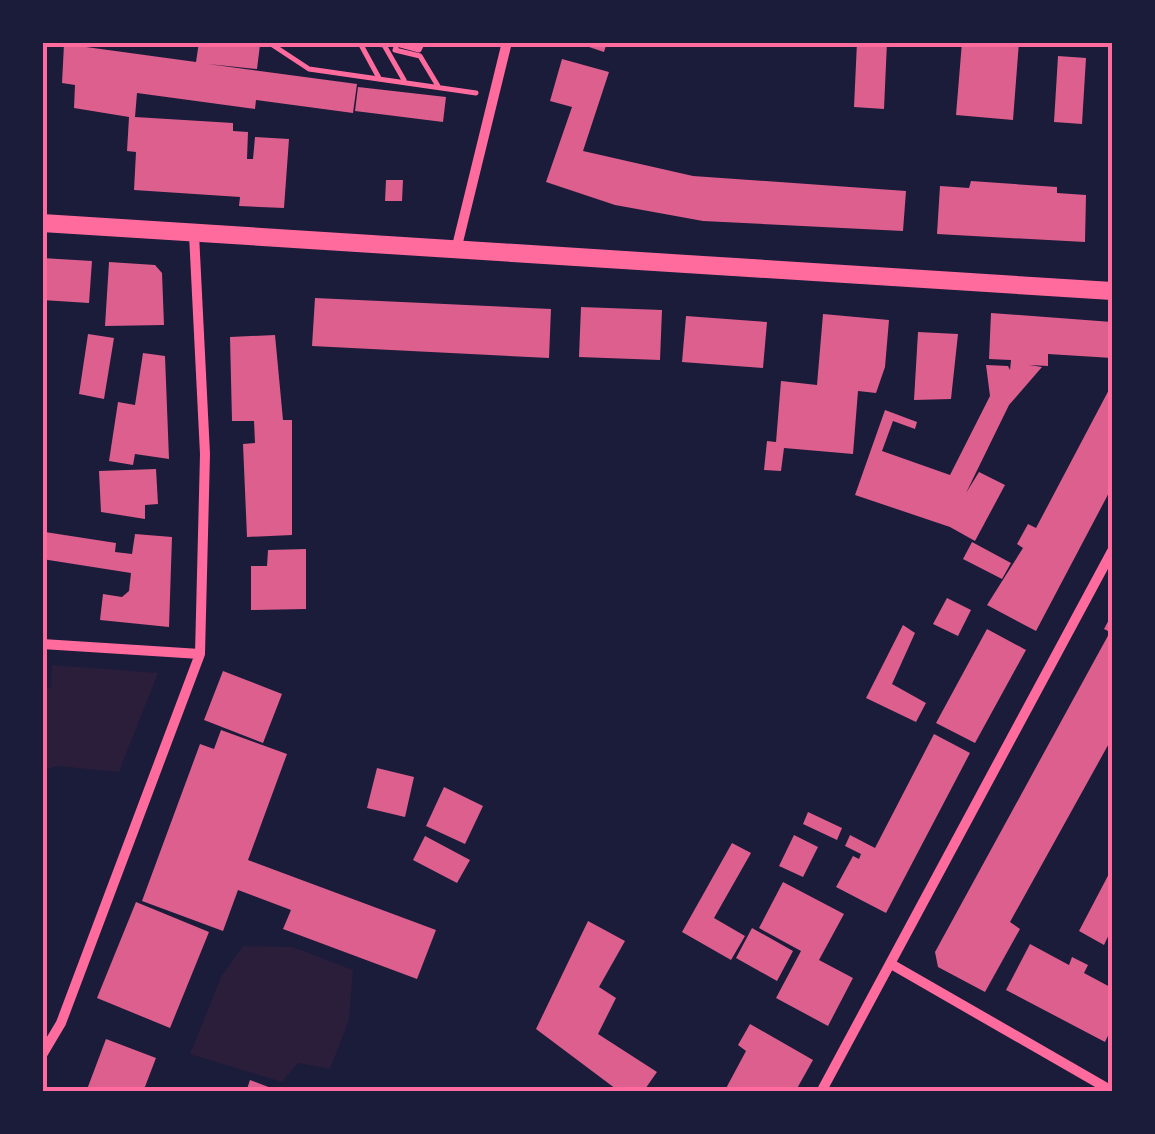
<svg xmlns="http://www.w3.org/2000/svg" width="1155" height="1134" font-family="'Varela Round',sans-serif">
  <style>
    .green { fill: #2a1e3b }
    .building { fill: #dd5f8e }
    .lines { fill: none; stroke-linecap: round; stroke-linejoin: round }
    .path { stroke: #ff6b9d; stroke-width: 5 }
    .minor { stroke: #ff6b9d; stroke-width: 10 }
    .secondary { stroke: #ff6b9d; stroke-width: 18 }
    .neatline { fill: none; stroke: #ff6b9d; stroke-width: 4 }
  </style>
  <rect width="100%" height="100%" fill="#1b1b3a"/>
  <path class="green" d="M52,665L158,673L119,772L57,766L43,771V687L51,688Z
    M243,946L293,947L353,970L349,1020L330,1069L298,1063L282,1082L190,1054L222,975Z"/>
  <path class="building" d="M199,42L260,45L257,69L208,64L357,84L353,113L256,100L255,109L137,93L135,117L233,123V131L248,132L247,159H253L255,137L289,139L284,208L239,206L240,197L134,190L136,152L127,151L129,117L74,108L75,85L62,83L64,44L196,62Z
    M574,42H607L604,52Z
    M857,42H887L884,109L854,107Z
    M962,42H1019L1013,120L956,115Z
    M1058,56L1086,58L1082,124L1054,122Z
    M562,59L609,72L583,151L693,176L906,191L903,231L703,221L615,205L546,182L572,107L550,101Z
    M358,87L446,97L443,122L355,111Z
    M386,180H403L402,201H385Z
    M971,181L1057,187V193L1086,195L1085,242L937,234L940,186L969,188Z
    M42,258L92,261L89,303L42,300Z
    M109,262L155,265L162,273L164,325L105,326Z
    M315,298L551,309L549,358L312,346Z
    M581,307L662,310L660,360L579,357Z
    M991,313L1112,322V358L1048,354V366L1029,365L1042,367L1009,405L966,493L979,472L1005,485L975,541L950,527L855,495L885,410L917,422L915,429L893,421L882,451L950,475L990,396L986,365L1008,366L1010,370L1011,360L989,359Z
    M823,314L889,320L885,367L876,393L858,391L853,454L784,448L781,471L764,470L767,441L776,442L781,381L817,385Z
    M686,316L767,322L763,368L682,362Z
    M918,332L958,334L951,399L914,400Z
    M88,334L114,338L104,399L79,394Z
    M275,335L283,420H292V535L247,537L243,444L255,443L254,421H232L230,337Z
    M143,353L165,356L169,459L135,454L133,465L109,461L118,402L135,405Z
    M1112,384V487L1036,631L987,605L1023,548L1017,544L1028,524L1036,528Z
    M156,469L158,504L145,505V519L101,512L99,471Z
    M45,532L116,543L115,552L132,554L135,534L172,537L169,627L100,620L103,594L122,597L129,591L131,573L42,559Z
    M972,542L1011,563L1002,579L963,559Z
    M306,549V609L251,610V566H267L268,550Z
    M947,598L971,610L958,636L933,624Z
    M1112,614V738L1010,922L1020,929L985,992L938,967L935,952L1110,632L1104,629Z
    M903,625L915,633L892,684L926,703L916,722L866,698Z
    M987,629L1026,650L975,743L936,723Z
    M223,671L282,694L263,743L204,720Z
    M221,730L287,754L248,860L436,930L417,979L283,929L291,910L238,890L223,931L142,901L200,744L214,749Z
    M934,734L970,753L886,913L836,887L853,856L859,859L861,854L845,846L850,835L875,848Z
    M377,768L414,777L405,817L367,808Z
    M444,787L483,806L465,844L426,826Z
    M808,812L842,828L837,840L803,824Z
    M794,835L818,847L803,877L779,866Z
    M425,836L470,860L457,883L413,860Z
    M732,843L751,853L714,918L745,936L731,960L682,932Z
    M1112,868V928L1104,945L1079,931Z
    M783,882L844,914L819,960L853,978L828,1026L776,998L801,951L759,928Z
    M136,902L209,932L170,1028L97,998Z
    M588,921L625,941L599,987L616,998L598,1034L657,1072L643,1092H620L536,1029Z
    M752,928L793,951L777,981L736,958Z
    M1030,944L1069,965L1072,957L1088,965L1084,973L1112,988V1027L1105,1042L1006,990Z
    M750,1024L813,1060L795,1092H724L746,1051L738,1045Z
    M106,1039L156,1058L143,1092H86Z
    M250,1080L279,1091V1092H246Z"/>
  <g class="lines">
    <path class="path" d="M268,42L309,69L476,93
      M358,42L384,45L404,80
      M360,43L379,78
      M421,46L419,50L397,44L395,50L420,56L438,86"/>
    <path class="minor" d="M456,250L507,42
      M42,644L200,654
      M891,964L1112,1091
      M42,1055L61,1023L200,654L205,454L194,234
      M821,1092L1112,551"/>
    <path class="secondary" d="M42,223L1112,291"/>
  </g>
  <rect width="1155" height="1134" fill="none" stroke="#1b1b3a" stroke-width="90"/>
  <rect x="45" y="45" width="1065" height="1044" class="neatline"/>
</svg>
